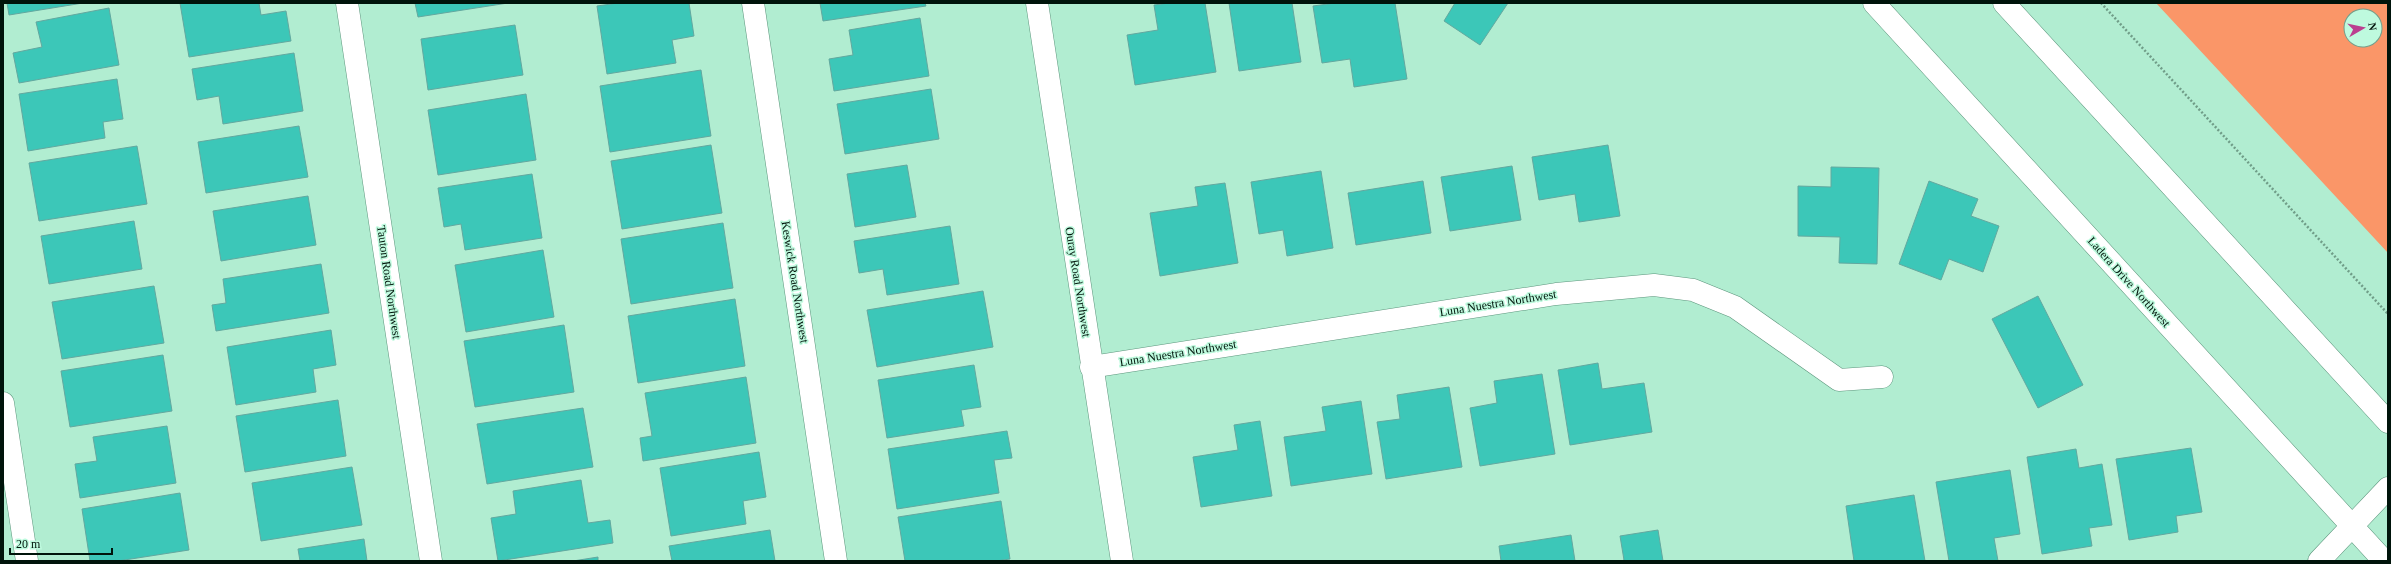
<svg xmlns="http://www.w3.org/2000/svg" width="2391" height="564" font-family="'Times New Roman',serif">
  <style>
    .green { fill: #fa9668; fill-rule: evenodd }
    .building { fill: #3cc7b8; stroke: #63a89f }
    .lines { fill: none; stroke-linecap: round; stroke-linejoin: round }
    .street-casing { stroke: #5d967d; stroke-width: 23 }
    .secondary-casing { stroke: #5d967d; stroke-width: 23 }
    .path { stroke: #709d88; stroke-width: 2.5; stroke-dasharray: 2 2; stroke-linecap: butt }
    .street { stroke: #fff; stroke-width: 22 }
    .secondary { stroke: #fff; stroke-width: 22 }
    .labels { text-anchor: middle; stroke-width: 3; stroke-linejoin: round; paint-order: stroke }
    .street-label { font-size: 12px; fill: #00140b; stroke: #befade }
  </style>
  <rect width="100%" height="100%" fill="#b1edd1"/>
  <path class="green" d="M2156,3H2388V253ZM2351,16H2375V40H2351Z"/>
  <path class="building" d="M7,3H83L9,15Z
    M180,3H259L261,15L286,11L291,41L189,57Z
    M415,3H508L418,17Z
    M618,3H689L694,36L672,40L676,63L607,74L597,6Z
    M820,3H925L926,6L823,21Z
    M1169,3H1205L1216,72L1135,85L1127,35L1158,30L1154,5Z
    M1229,3H1292L1301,62L1239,71Z
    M1335,3H1395L1407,79L1354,87L1350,59L1322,63L1313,6Z
    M1455,3H1508L1480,45L1444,21Z
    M109,8L119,65L19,83L13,53L42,47L36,22Z
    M920,18L929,76L834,91L829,59L853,55L849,30Z
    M515,25L523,75L428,90L421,39Z
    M294,53L303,111L223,124L219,96L197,100L192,69Z
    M701,70L711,136L610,152L600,86Z
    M117,79L123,119L103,122L105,138L28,151L19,94Z
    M931,89L939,139L845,154L837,104Z
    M526,94L536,160L438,175L428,110Z
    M299,126L308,177L206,193L198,142Z
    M711,145L722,213L622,229L611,161Z
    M1608,145L1620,216L1579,222L1575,194L1539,200L1532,157Z
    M137,146L147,204L39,221L29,163Z
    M907,165L916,217L855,227L847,174Z
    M1512,166L1521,220L1450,231L1441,177Z
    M1831,167L1879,168L1877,264L1839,263L1840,237L1798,236V186L1831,187Z
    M1321,171L1333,248L1287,256L1283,230L1259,234L1251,182Z
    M532,174L542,238L465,250L461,224L444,227L438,188Z
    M1423,181L1431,233L1356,245L1348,193Z
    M1929,181L1978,199L1971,216L1999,226L1983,272L1949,259L1941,280L1899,264Z
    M1225,183L1238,263L1160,276L1150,213L1198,206L1195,187Z
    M308,196L316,245L221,261L213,211Z
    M134,221L142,269L49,284L41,236Z
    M723,223L733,288L631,304L621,239Z
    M950,226L959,284L887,295L883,269L859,273L854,241Z
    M543,250L554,317L466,332L455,265Z
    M321,264L329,313L216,331L212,305L226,303L223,279Z
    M154,286L164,343L62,359L52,302Z
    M983,291L993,347L877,367L867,310Z
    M2038,296L2083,385L2038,408L1992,319Z
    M735,299L745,366L638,383L628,316Z
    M564,325L574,392L475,407L464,341Z
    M331,330L336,365L313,369L316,392L236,405L227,347Z
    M163,355L172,411L70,427L61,371Z
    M1598,363L1602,389L1644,383L1652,432L1570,445L1558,370Z
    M974,365L981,407L961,410L964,426L887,438L878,380Z
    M1542,374L1555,454L1480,466L1470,408L1497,403L1494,381Z
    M746,377L756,443L643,461L640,438L652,436L645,393Z
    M1449,387L1462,467L1386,479L1377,422L1400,419L1397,395Z
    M338,400L346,456L245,472L236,416Z
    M1361,401L1372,474L1291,486L1284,437L1326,431L1322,407Z
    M583,408L593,467L487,484L477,424Z
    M1260,421L1272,496L1201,507L1193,457L1238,450L1234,425Z
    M167,426L176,483L80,498L75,464L97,461L93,437Z
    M1007,431L1012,458L994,460L999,493L897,509L888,449Z
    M2191,448L2202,512L2176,516L2178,532L2129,540L2116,459Z
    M2076,449L2079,468L2102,464L2112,525L2089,528L2092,546L2042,554L2027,457Z
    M759,452L766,497L743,501L746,524L671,536L660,468Z
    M352,467L362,525L261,541L252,483Z
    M2010,470L2020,534L1994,538L1998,561H1949L1936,482Z
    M581,480L588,523L610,520L613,543L498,561L491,518L516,514L513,491Z
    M180,493L189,550L118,561H90L82,509Z
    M1914,495L1925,561H1854L1846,506Z
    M1001,501L1010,559L996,561H905L898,517Z
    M770,530L775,561H672L669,546Z
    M1658,530L1663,561H1621L1624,560L1620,536Z
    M1571,535L1575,561H1501L1499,546Z
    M364,539L367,561H300L298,549Z
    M598,557V561H573Z"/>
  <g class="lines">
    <g class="street-casing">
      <path id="street" d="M347,3L431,561
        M753,3L836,561
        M1091,367L1556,294L1654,285L1693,290L1735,307L1839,380L1882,377
        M3,403L27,561
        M2319,561L2388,488"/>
    </g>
    <g class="secondary-casing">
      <path id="secondary" d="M1037,3L1122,561
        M1874,3L2384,561
        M2004,3L2388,422"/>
    </g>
    <path class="path" d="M2101,3L2388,314"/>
    <use href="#street" class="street"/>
    <use href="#secondary" class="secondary"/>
  </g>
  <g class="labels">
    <g class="street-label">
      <text transform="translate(389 282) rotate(82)" y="4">Tauton Road Northwest</text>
      <text transform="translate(795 282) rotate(81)" y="4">Keswick Road Northwest</text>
      <text transform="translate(1078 282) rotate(81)" y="4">Ouray Road Northwest</text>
      <text transform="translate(2129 282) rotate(48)" y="4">Ladera Drive Northwest</text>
      <text transform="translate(1498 303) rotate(-9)" y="4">Luna Nuestra Northwest</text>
      <text transform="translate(1178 353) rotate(-9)" y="4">Luna Nuestra Northwest</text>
    </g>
  </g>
  <rect width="2391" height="564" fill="none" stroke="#00140b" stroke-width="8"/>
  <g transform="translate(2363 28) rotate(81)"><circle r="19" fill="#befade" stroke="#729e8a"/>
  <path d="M0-3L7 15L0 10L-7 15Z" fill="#bb3f90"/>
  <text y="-6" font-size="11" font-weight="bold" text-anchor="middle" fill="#00140b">N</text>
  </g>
  <path d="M10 548v6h102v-6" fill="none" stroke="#00140b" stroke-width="2"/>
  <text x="16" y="548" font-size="12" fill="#00140b" stroke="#befade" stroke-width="3" paint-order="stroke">20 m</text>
</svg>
